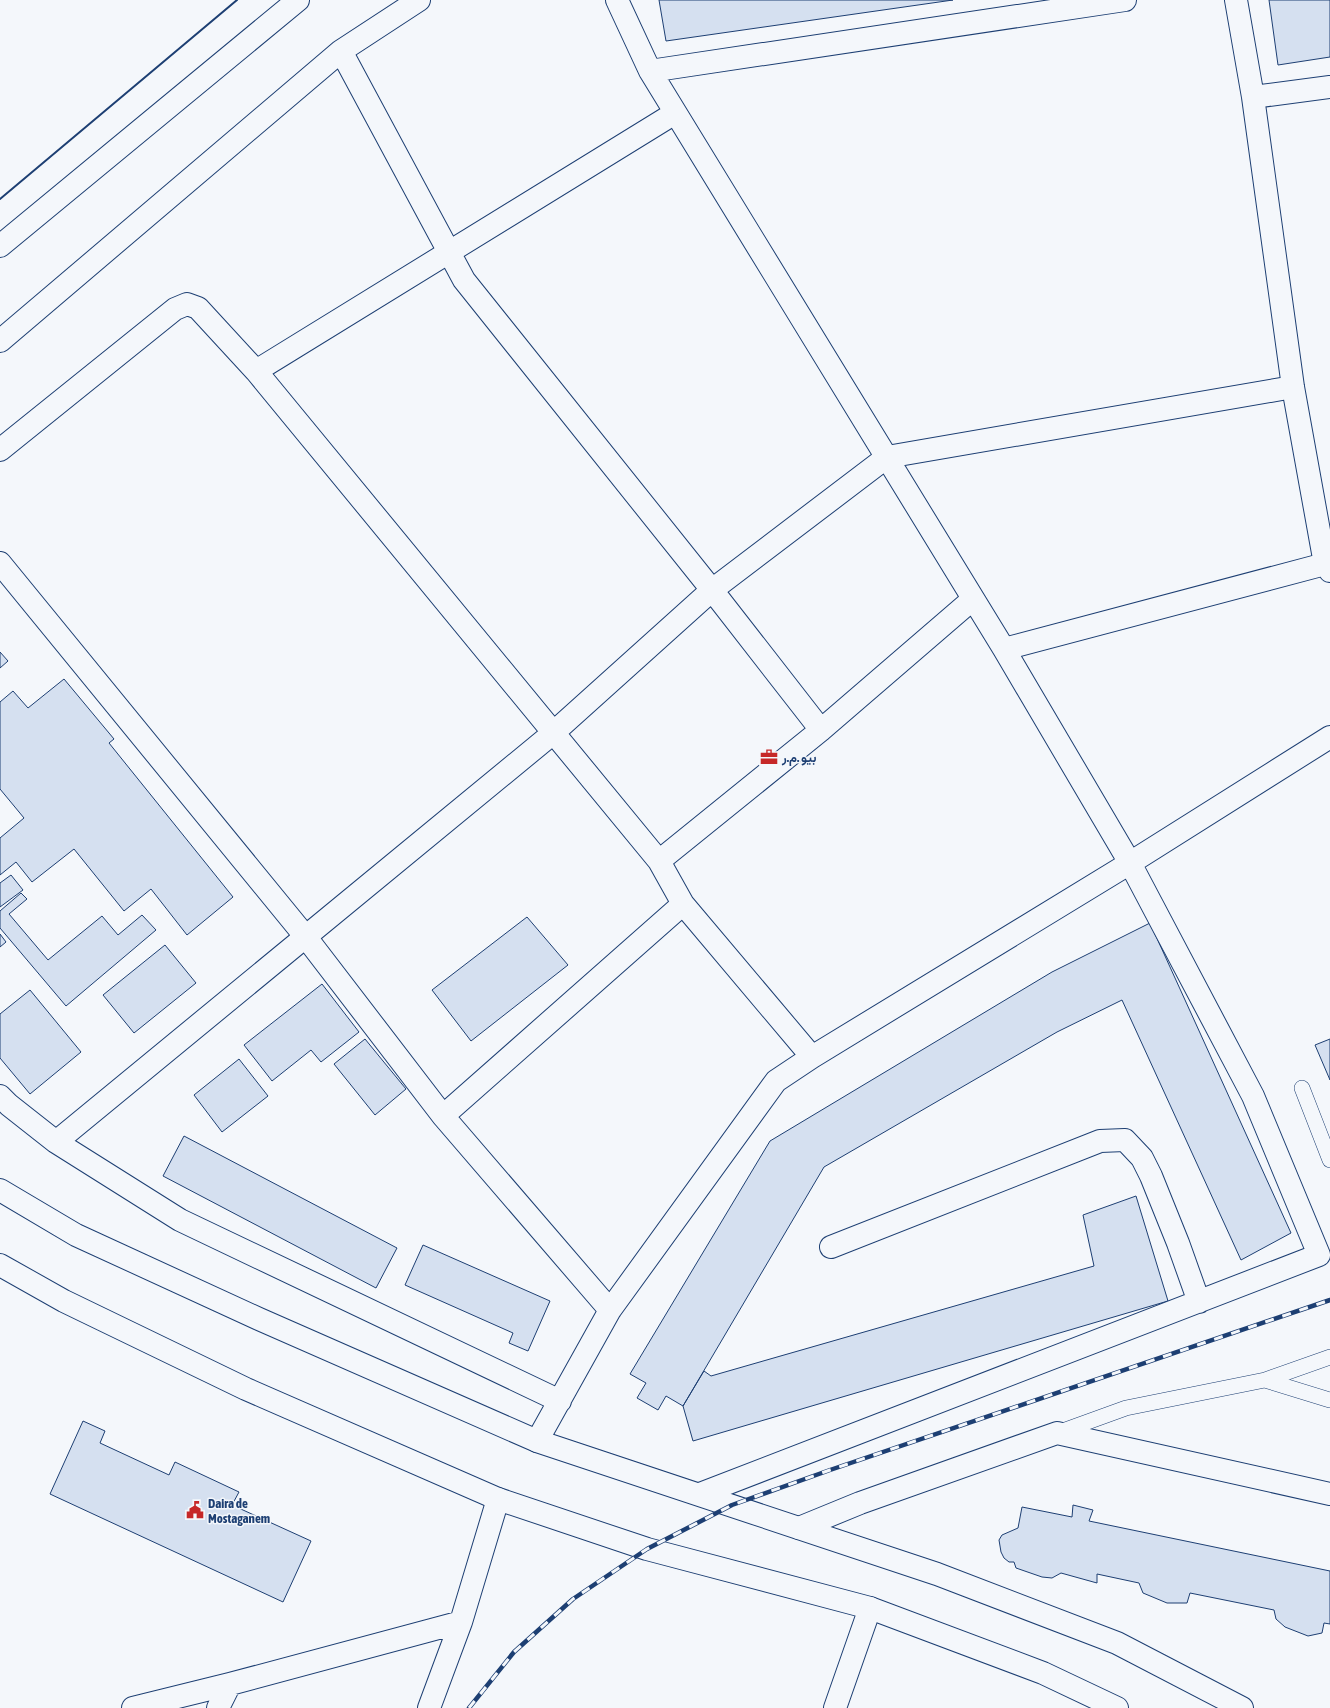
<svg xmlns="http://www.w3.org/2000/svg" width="1330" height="1708" font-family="'Asap Condensed',Vazirmatn,sans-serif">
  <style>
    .building { fill: #d5e0f0; stroke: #1d3f73 }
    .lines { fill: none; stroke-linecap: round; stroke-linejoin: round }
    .service-casing { stroke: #1d3f73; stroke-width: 16 }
    .minor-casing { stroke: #1d3f73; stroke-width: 24 }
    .secondary-casing { stroke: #1d3f73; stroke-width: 24 }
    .primary-casing { stroke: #1d3f73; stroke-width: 24 }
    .service { stroke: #f4f7fb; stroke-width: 15 }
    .minor { stroke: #f4f7fb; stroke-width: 22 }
    .secondary { stroke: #f4f7fb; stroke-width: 22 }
    .primary { stroke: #f4f7fb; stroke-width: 22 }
    .rail-casing { stroke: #1d3f73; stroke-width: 4.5 }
    .rail { stroke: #f4f7fb; stroke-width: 3; stroke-dasharray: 9; stroke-linecap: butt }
    .wall { stroke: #1d3f73; stroke-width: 2 }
    .labels { text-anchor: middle; stroke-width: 3; stroke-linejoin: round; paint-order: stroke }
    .poi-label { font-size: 13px; font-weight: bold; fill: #1d3f73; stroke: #f4f7fb; text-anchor: start }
  </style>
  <rect width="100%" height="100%" fill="#f4f7fb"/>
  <path class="building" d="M659,0H953L666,41Z
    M1269,0H1330V57L1278,65Z
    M0,652L8,661L0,668Z
    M64,679L114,739L109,743L233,897L187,935L151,889L124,911L74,849L32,882L16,862L0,875V838L24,818L0,789V702L13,691L28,708Z
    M11,875L23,890L0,907V883Z
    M21,893L27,899L9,914L48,960L102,916L118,935L142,915L156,930L66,1006L0,928V911Z
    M527,917L568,965L471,1041L432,990Z
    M1150,923L1291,1233L1241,1260L1122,1000L1057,1032L824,1167L683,1406L666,1396L658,1410L637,1398L646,1383L630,1374L770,1141L1052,972Z
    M0,934L6,942L0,947Z
    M165,945L196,983L134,1033L103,995Z
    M322,984L359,1032L321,1062L311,1050L272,1081L244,1045Z
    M30,990L81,1052L30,1094L0,1058V1014Z
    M365,1039L406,1089L375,1115L334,1064Z
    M1330,1039V1080L1315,1045Z
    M239,1059L268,1096L222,1132L194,1095Z
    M184,1136L397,1248L376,1288L163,1176Z
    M1136,1196L1168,1301L693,1441L683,1406L704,1371L711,1376L1094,1266L1083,1215Z
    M423,1245L550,1301L528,1351L509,1343L513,1333L405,1285Z
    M83,1421L105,1431L100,1443L169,1475L175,1462L239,1492L232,1505L311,1541L283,1602L50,1494Z
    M1073,1505L1093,1510L1089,1521L1330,1571V1624L1324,1623L1322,1633L1308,1636L1285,1627L1276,1619L1274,1610L1190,1593L1187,1603H1167L1143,1593L1139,1583L1097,1574V1583L1061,1573L1052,1578L1042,1577L1016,1568L1014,1562H1009L1004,1558L1001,1552L999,1540L1002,1535L1018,1528L1022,1507L1072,1517Z"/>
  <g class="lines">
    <g class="service-casing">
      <path id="service" d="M1302,1088L1330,1160
        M1265,1380L1330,1400
        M1057,1433L1126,1408L1265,1380L1330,1357"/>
    </g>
    <g class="minor-casing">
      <path id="minor" d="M617,0L650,71L1004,649L1130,863L1253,1096L1319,1255L700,1494
        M1236,0L1253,97L1293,387L1325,564L1330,571
        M341,51L464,280L712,590L821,730
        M650,71L1125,0
        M1253,97L1330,87
        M0,341L341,51L419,0
        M256,371L675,113
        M0,450L175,309L187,304L198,308L256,371L659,861L683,904L812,1057
        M0,563L305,936L443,1116L610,1310
        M1004,649L1325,564
        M659,861L821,730L973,599
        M0,1096L9,1105L56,1142L180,1220L560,1401
        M443,1116L683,904
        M56,1142L552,734L712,590L887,457L1293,387
        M831,1247L1100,1141L1125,1140L1142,1158L1151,1176L1178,1243L1199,1302
        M537,1441L610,1310L776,1081L812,1057L1130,863L1330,737
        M799,1528L860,1503L1057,1433L1330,1494
        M133,1708L230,1684L461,1622
        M218,1708L230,1684
        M429,1708L461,1622L498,1499
        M835,1708L870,1608"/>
    </g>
    <g class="secondary-casing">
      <path id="secondary" d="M0,1190L76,1235L259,1319L537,1441L937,1574L1117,1643L1242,1708
        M0,1265L64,1301L246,1389L498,1499L647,1549L870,1608L1043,1673L1117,1708"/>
    </g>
    <g class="primary-casing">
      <path id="primary" d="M0,246L298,0"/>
    </g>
    <use href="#service" class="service"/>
    <use href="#minor" class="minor"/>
    <use href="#secondary" class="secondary"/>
    <use href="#primary" class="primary"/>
    <g class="rail-casing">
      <path id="rail" d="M469,1708L514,1652L573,1599L647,1549L732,1505L830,1470L1330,1300"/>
    </g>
    <use href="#rail" class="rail"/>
    <path class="wall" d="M0,199L237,0"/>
  </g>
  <defs>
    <g id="office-bare" transform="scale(1.38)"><path d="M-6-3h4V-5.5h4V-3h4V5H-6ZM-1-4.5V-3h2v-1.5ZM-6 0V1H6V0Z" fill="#c62828" stroke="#f4f7fb" stroke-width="2.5" paint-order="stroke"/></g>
    <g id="civic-bare" transform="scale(1.38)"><path d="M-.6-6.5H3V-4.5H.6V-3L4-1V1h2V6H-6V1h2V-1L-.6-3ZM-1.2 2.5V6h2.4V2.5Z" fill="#c62828" stroke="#f4f7fb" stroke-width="2.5" paint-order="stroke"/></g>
  </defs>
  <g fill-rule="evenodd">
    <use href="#office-bare" x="769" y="757"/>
    <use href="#civic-bare" x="195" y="1510"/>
  </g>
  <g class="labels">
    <g class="poi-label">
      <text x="782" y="762">بيو .م.ر</text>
      <text x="208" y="1508">Daira de<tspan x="208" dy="15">Mostaganem</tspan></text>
    </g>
  </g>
</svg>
